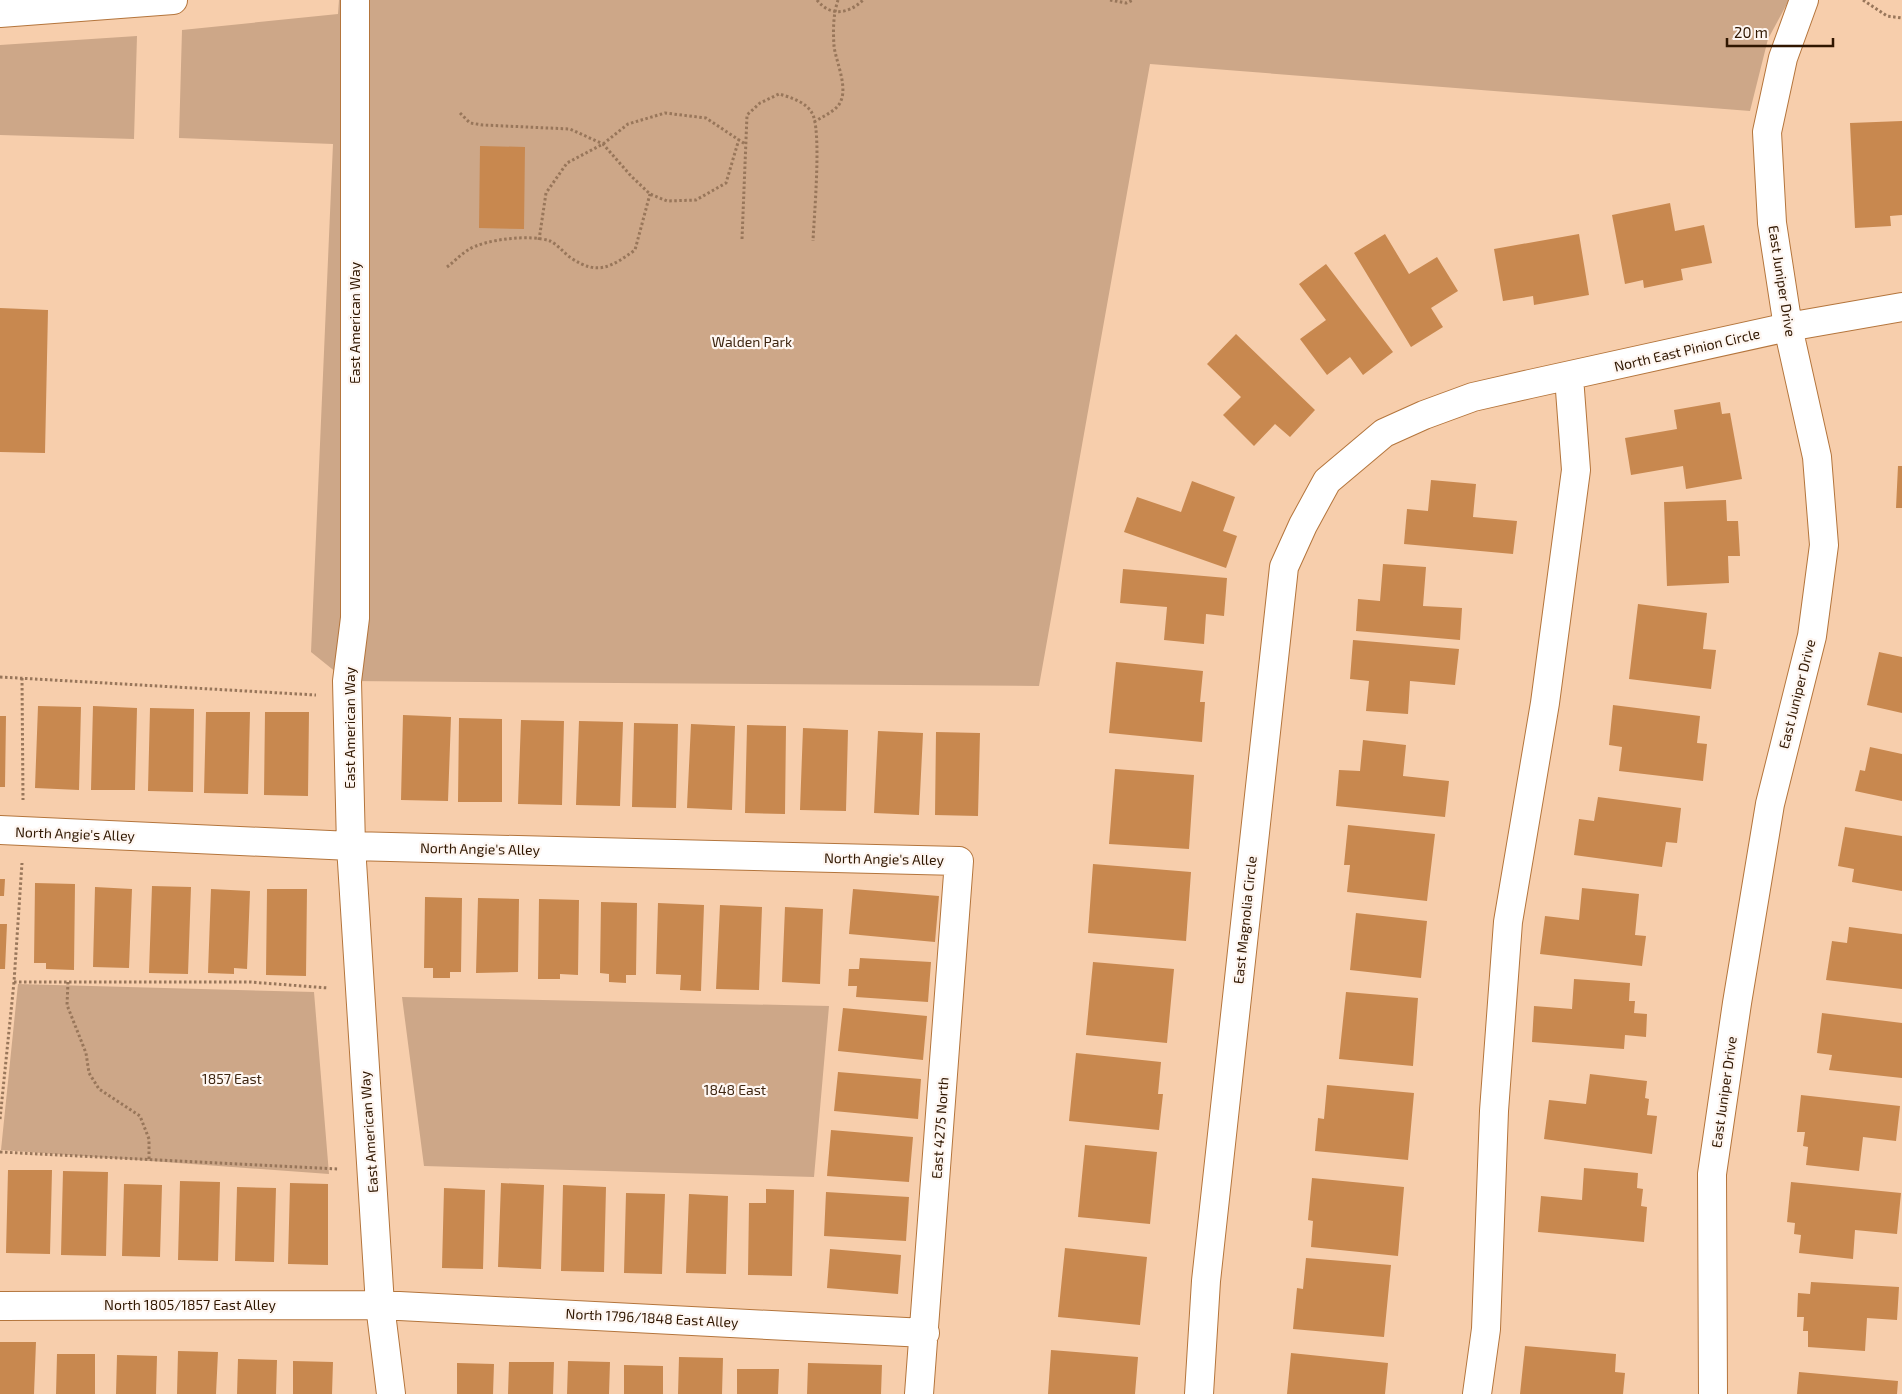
<svg xmlns="http://www.w3.org/2000/svg" width="1902" height="1394" font-family="'Exo 2',sans-serif">
  <style>
    .green { fill: #cda788 }
    .building { fill: #c8884f }
    .lines { fill: none; stroke-linecap: round; stroke-linejoin: round }
    .minor-casing { stroke: #b4753c; stroke-width: 30 }
    .path { stroke: #98765a; stroke-width: 3; stroke-dasharray: 2.5 2.5; stroke-linecap: butt }
    .minor { stroke: #fff; stroke-width: 28 }
    .labels { text-anchor: middle; stroke-width: 4.5; stroke-linejoin: round; paint-order: stroke }
    .street-label { font-size: 14px; fill: #301701; stroke: #fef6f1 }
    .park-label { font-size: 14px; fill: #3e2611; stroke: #fef6f1 }
  </style>
  <rect width="100%" height="100%" fill="#f7ceac"/>
  <path class="green" d="M339,0H1789L1768,39L1750,111L1150,64L1039,686L347,681L311,652L333,144L179,138L182,30L338,14Z
    M137,36L134,139L0,135V45Z
    M18,984L314,992L329,1174L1,1150Z
    M402,997L829,1006L814,1177L424,1166Z"/>
  <path class="building" d="M1902,121V215L1890,216L1891,226L1855,228L1850,123Z
    M480,146L525,147L524,229L479,228Z
    M1670,203L1675,231L1704,225L1712,263L1681,269L1683,280L1644,288L1643,280L1625,284L1612,215Z
    M1385,234L1409,274L1437,257L1458,291L1431,308L1443,327L1411,347L1354,253Z
    M1579,234L1589,295L1534,305L1533,296L1503,301L1494,249Z
    M1326,264L1393,352L1363,375L1350,357L1327,375L1300,339L1326,320L1299,284Z
    M0,308L48,310L45,453L0,452Z
    M1236,334L1315,410L1290,437L1275,424L1254,446L1223,415L1241,397L1207,364Z
    M1720,402L1722,414L1730,413L1742,479L1686,489L1683,466L1631,475L1625,438L1677,429L1674,410Z
    M1898,466H1902V508H1896Z
    M1431,480L1476,484L1473,517L1517,521L1513,554L1404,544L1407,509L1428,511Z
    M1192,481L1235,497L1223,531L1237,536L1226,568L1124,532L1137,497L1181,512Z
    M1726,500L1727,521H1738L1740,556H1728L1729,583L1667,586L1664,502Z
    M1383,564L1426,567L1423,606L1462,608L1460,640L1356,631L1358,599L1380,601Z
    M1123,569L1227,578L1224,616L1206,614L1204,644L1164,640L1167,607L1120,603Z
    M1638,604L1707,613L1703,649L1716,650L1711,689L1629,679Z
    M1353,640L1459,649L1455,685L1410,681L1408,714L1366,711L1369,681L1350,679Z
    M1879,652L1902,657V713L1867,705Z
    M1116,662L1203,671L1200,702H1205L1202,742L1109,733Z
    M1613,705L1700,716L1697,743L1707,744L1703,781L1619,771L1622,747L1609,745Z
    M38,706L81,707L79,790L35,788Z
    M93,706L137,708L135,790H91Z
    M150,708L194,709L193,792L148,791Z
    M206,712H250L248,794L204,793Z
    M265,712H309L308,796L264,795Z
    M403,715L451,717L448,801L401,800Z
    M0,716H6L5,787H0Z
    M459,718L502,719V802H458Z
    M521,720L564,721L562,805L518,804Z
    M579,721L623,722L620,806L576,805Z
    M634,723L678,724L676,808L632,807Z
    M691,724L735,726L732,810L687,808Z
    M747,725L786,726L785,814L745,813Z
    M803,728L848,730L846,811L800,810Z
    M878,731L923,733L919,815L874,813Z
    M936,732L980,733L978,816L935,815Z
    M1363,740L1406,745L1403,776L1449,781L1445,817L1336,806L1339,770L1360,771Z
    M1870,747L1902,754V801L1855,791L1860,770L1865,771Z
    M1115,769L1194,775L1189,849L1109,844Z
    M1598,797L1681,808L1677,843L1666,842L1662,867L1574,855L1579,819L1594,821Z
    M1348,825L1435,834L1427,901L1347,892L1350,865H1344Z
    M1845,827L1902,836V891L1852,882L1854,869L1838,866Z
    M1093,864L1191,872L1186,941L1088,933Z
    M0,879H5L4,896H0Z
    M35,883L75,884L74,970L46,969V963H34Z
    M152,886L191,887L188,974L149,973Z
    M95,887L132,889L129,968L93,967Z
    M1582,888L1639,894L1635,935L1646,936L1642,966L1540,954L1545,916L1579,920Z
    M211,889L250,891L247,969L234,968V974L208,973Z
    M267,889H307L306,976L266,975Z
    M853,889L939,896L935,942L849,934Z
    M425,897L462,898L461,972H450V978H433V968H424Z
    M478,898L519,899L518,972L476,973Z
    M539,899L579,900L578,975L560,974V979H538Z
    M601,902L637,903L636,975H626V983L609,982V974L600,973Z
    M658,903L704,905L701,991L680,990L681,975L656,974Z
    M720,905L762,907L759,990L716,989Z
    M785,907L823,909L820,984L782,982Z
    M1356,913L1427,921L1421,978L1350,970Z
    M0,924H7L5,969H0Z
    M1849,927L1902,934V989L1826,980L1832,941L1847,943Z
    M860,958L931,962L928,1002L856,997L857,986H848L849,969H859Z
    M1093,962L1174,969L1167,1043L1086,1035Z
    M1574,979L1630,983L1629,1001H1635L1634,1013L1647,1014L1646,1037L1625,1035L1624,1049L1532,1042L1534,1006L1572,1009Z
    M1346,992L1418,998L1413,1066L1339,1059Z
    M843,1008L927,1016L923,1060L838,1051Z
    M1822,1013L1902,1023V1078L1829,1070L1832,1055L1817,1053Z
    M1076,1053L1161,1062L1158,1094H1163L1159,1130L1069,1121Z
    M838,1072L921,1079L918,1119L834,1111Z
    M1590,1074L1647,1081L1645,1098L1649,1099L1647,1115L1657,1116L1652,1154L1544,1139L1549,1100L1586,1104Z
    M1327,1085L1414,1093L1408,1160L1315,1151L1318,1118L1324,1119Z
    M1801,1095L1900,1106L1896,1141L1863,1137L1859,1171L1806,1165L1808,1147L1803,1146L1805,1132H1797Z
    M831,1130L913,1137L909,1182L827,1176Z
    M1085,1145L1157,1152L1150,1224L1078,1217Z
    M1584,1168L1638,1173L1637,1188L1643,1189L1641,1206L1647,1207L1644,1242L1538,1232L1541,1196L1582,1200Z
    M8,1170H52L50,1254L6,1253Z
    M63,1171L108,1172L106,1256L61,1255Z
    M1312,1178L1404,1187L1398,1256L1311,1247L1313,1221L1308,1220Z
    M180,1181L220,1182L218,1261L178,1260Z
    M1791,1182L1901,1193L1897,1234L1855,1230L1853,1259L1799,1253L1801,1235L1794,1234L1795,1223L1787,1222Z
    M290,1183L328,1184V1265L288,1264Z
    M501,1183L544,1185L541,1269L498,1267Z
    M124,1184L162,1185L160,1257L122,1256Z
    M563,1185L606,1187L604,1272L561,1271Z
    M237,1187L276,1188L274,1262L235,1261Z
    M444,1188L485,1190L483,1269L442,1268Z
    M766,1189L794,1190L792,1276L748,1275L749,1203H766Z
    M826,1192L909,1197L906,1241L824,1236Z
    M626,1193L665,1194L662,1274L624,1273Z
    M689,1194L728,1196L726,1274L686,1273Z
    M1065,1248L1147,1257L1140,1325L1058,1317Z
    M830,1249L901,1255L898,1294L827,1288Z
    M1306,1258L1391,1265L1384,1337L1293,1329L1297,1288L1303,1289Z
    M1811,1282L1899,1287L1897,1320L1867,1318L1865,1351L1808,1347V1331H1803L1804,1317H1797L1798,1293L1810,1294Z
    M0,1342H36L34,1394H0Z
    M1525,1346L1616,1354L1615,1372L1625,1373L1623,1394H1520Z
    M1051,1350L1138,1357L1135,1394H1048Z
    M178,1351L218,1352L216,1394H177Z
    M1291,1353L1388,1363L1385,1394H1287Z
    M57,1354H95V1394H56Z
    M117,1355L157,1356L156,1394H116Z
    M679,1357L723,1358L722,1394H678Z
    M238,1359L277,1360L276,1394H237Z
    M293,1361L333,1362L332,1394H293Z
    M568,1361L610,1362L609,1394H567Z
    M509,1362H554L553,1394H508Z
    M457,1363L494,1364L493,1394H457Z
    M808,1363L882,1365L881,1394H807Z
    M624,1365L663,1366V1394H624Z
    M737,1369H779L778,1394H737Z
    M1799,1372L1898,1381L1897,1394H1797Z"/>
  <g class="lines">
    <g class="minor-casing">
      <path id="minor" d="M355,0V618L347,681L351,846L380,1305L391,1394
        M0,13L173,0
        M0,830L351,846L959,861L919,1394
        M0,1306L380,1305L925,1333
        M1199,1394L1206,1281L1284,567L1303,525L1327,481L1384,433L1424,415L1473,397L1530,384L1788,327L1902,307
        M1477,1394L1486,1329L1494,1111L1508,922L1545,703L1576,470L1569,377
        M1713,1394L1712,1174L1737,1003L1770,804L1812,636L1824,545L1817,457L1788,327L1772,223L1767,132L1783,58L1804,0"/>
    </g>
    <path class="path" d="M817,0C830,17 849,14 863,0
      M1110,0L1126,3L1133,0
      M1863,0L1887,16L1902,18
      M460,113L470,123L483,125L570,129L603,144L631,176L650,194L667,201L696,200L726,183L739,139
      M814,122C822,117 831,113 837,107C851,92 836,63 834,46C833,31 833,15 838,0
      M742,239L747,115L760,103L779,94C790,97 806,102 812,113C822,129 814,217 813,241
      M539,240L546,193L567,163L603,144L628,124L665,113L706,118L745,144
      M447,267C454,262 460,255 468,250C485,239 531,234 550,241C557,244 564,253 571,258C598,276 611,267 635,250L650,194
      M0,677L316,695
      M22,678L23,800
      M14,982H250L328,988
      M68,982L67,1005L86,1053L89,1073L99,1089L140,1116L149,1139V1160
      M0,1119L14,982L22,863
      M0,1152L339,1169"/>
    <use href="#minor" class="minor"/>
  </g>
  <g class="labels">
    <g class="street-label">
      <text transform="translate(1782 281) rotate(81)" y="5">East Juniper Drive</text>
      <text transform="translate(355 323) rotate(-90)" y="5">East American Way</text>
      <text transform="translate(1687 350) rotate(-13)" y="5">North East Pinion Circle</text>
      <text transform="translate(1797 694) rotate(-76)" y="5">East Juniper Drive</text>
      <text transform="translate(350 728) rotate(-90)" y="5">East American Way</text>
      <text transform="translate(75 834) rotate(2)" y="5">North Angie's Alley</text>
      <text transform="translate(480 849) rotate(1)" y="5">North Angie's Alley</text>
      <text transform="translate(884 859) rotate(1)" y="5">North Angie's Alley</text>
      <text transform="translate(1245 920) rotate(-84)" y="5">East Magnolia Circle</text>
      <text transform="translate(1724 1092) rotate(-82)" y="5">East Juniper Drive</text>
      <text transform="translate(940 1128) rotate(-86)" y="5">East 4275 North</text>
      <text transform="translate(369 1132) rotate(-94)" y="5">East American Way</text>
      <text x="190" y="1310">North 1805/1857 East Alley</text>
      <text transform="translate(652 1318) rotate(3)" y="5">North 1796/1848 East Alley</text>
    </g>
    <g class="park-label">
      <text x="752" y="347">Walden Park</text>
      <text x="232" y="1084">1857 East</text>
      <text x="735" y="1095">1848 East</text>
    </g>
  </g>
  <path d="M1727 38v8h106v-8" fill="none" stroke="#301701" stroke-width="2.5"/>
  <text x="1734" y="38" font-size="15" fill="#301701" stroke="#fef6f1" stroke-width="4" paint-order="stroke">20 m</text>
</svg>
